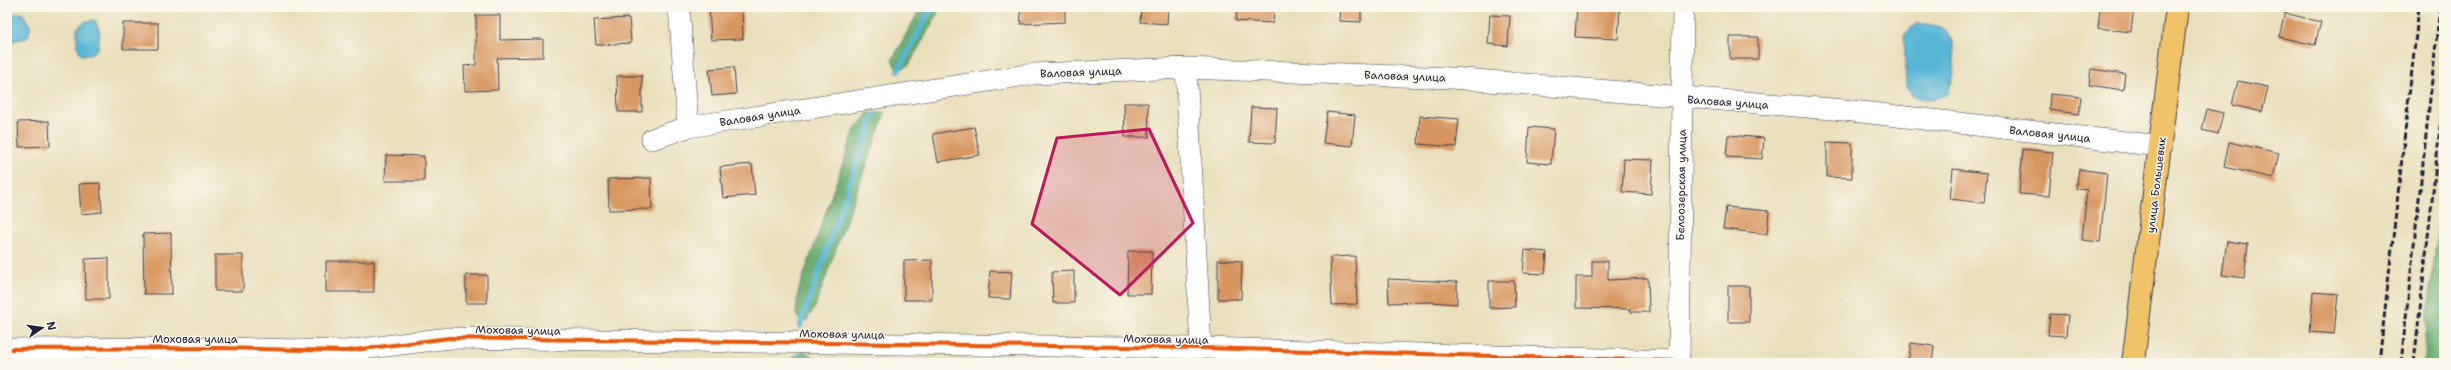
<svg xmlns="http://www.w3.org/2000/svg" width="2451" height="370" font-family="'Shantell Sans',sans-serif">
  <style>
    .forest { fill: #67ac70; stroke: #446756 }
    .water { fill: #57b6d5; stroke: #3c6c88 }
    .lines { fill: none; stroke-linecap: round; stroke-linejoin: round }
    .stream { stroke: #57b6d5; stroke-width: 5.5 }
    .building { fill: #d89761 }
    .minor-casing { stroke: #403e4e; stroke-width: 22 }
    .primary-casing { stroke: #403e4e; stroke-width: 24 }
    .minor { stroke: #fff; stroke-width: 21 }
    .primary { stroke: #f0c369; stroke-width: 22 }
    .rail { stroke: #22223b; stroke-width: 3; stroke-dasharray: 6 3; stroke-linecap: butt }
    .cycleway-casing { stroke: #fbf7ec; stroke-width: 6 }
    .cycleway { stroke: #e8590c; stroke-width: 4 }
    .marked { fill: #c2185b; fill-opacity: 0.2; stroke: #c2185b; stroke-width: 3; stroke-linejoin: round }
    .labels { text-anchor: middle; stroke-width: 3; stroke-linejoin: round; paint-order: stroke }
    .street-label { font-size: 11px; fill: #22223b; stroke: #fbf7ec }
  </style>
  <rect width="100%" height="100%" fill="#fbf7ec"/>
  <filter id="ink" filterUnits="userSpaceOnUse"><feTurbulence type="fractalNoise" baseFrequency=".025" numOctaves="2"/><feDisplacementMap in="SourceGraphic" scale="8" xChannelSelector="R" yChannelSelector="G"/><feConvolveMatrix kernelMatrix="1 2 1 2 8 2 1 2 1" color-interpolation-filters="sRGB"/></filter>
  <filter id="wash" filterUnits="userSpaceOnUse"><feTurbulence type="fractalNoise" baseFrequency=".012" numOctaves="4" result="noise"/><feDisplacementMap in="SourceGraphic" scale="16" xChannelSelector="R" yChannelSelector="G"/><feGaussianBlur stdDeviation="0.9" result="paint"/><feColorMatrix in="noise" values="0 0 0 0 0 0 0 0 0 0 0 0 0 0 0 0 0 1.4 0 .05"/><feComposite in="paint" operator="in"/></filter>
  <g filter="url(#wash)">
    <rect width="100%" height="100%" fill="#e9dfbb"/>
    <path class="forest" d="M921,7H941L909,65L898,71L892,60Z
      M868,113H885L815,307L806,321L799,319L796,313L798,292L854,131Z
      M2444,166V363H2423Z
      M805,351L817,360V363H789L794,356Z"/>
    <path class="water" d="M22,13L31,27L27,38L7,42V14Z
      M95,20L100,32L98,48L90,55H81L77,46V28L86,21Z
      M1917,23C1924,24 1938,25 1944,29C1961,42 1953,77 1948,94L1932,100L1913,97L1906,87L1904,35Z"/>
    <g class="lines">
      <path class="stream" d="M898,71L932,7
        M800,326L874,115
        M800,363V356"/>
    </g>
    <g id="blocks">
      <path class="building" d="M709,7H742L743,39L711,40Z
        M1020,7H1065V22L1021,24Z
        M1141,7H1168L1167,24L1140,22Z
        M1237,7H1274L1273,23L1236,21Z
        M1340,7H1361V22L1339,21Z
        M1577,7H1620L1618,39L1575,37Z
        M2100,7H2134L2131,32L2098,28Z
        M2285,13L2321,22L2315,45L2279,37Z
        M476,15H500V40L543,39V57L497,58L498,90L465,91L464,66L476,65Z
        M1490,15L1510,16L1508,46L1488,44Z
        M629,18L631,43L596,45L594,20Z
        M123,23H158V49H123Z
        M1730,37H1758V59H1730Z
        M734,67L736,94L712,96L709,69Z
        M2091,69L2125,74L2123,90L2089,85Z
        M617,76H642V112H618Z
        M2238,81L2268,87L2262,112L2232,105Z
        M2050,94L2081,97L2079,114L2049,110Z
        M1124,103H1148L1149,137H1125Z
        M1251,107L1277,108L1275,143L1249,142Z
        M2207,109L2223,113L2218,134L2202,130Z
        M1327,112L1355,115L1352,146L1323,143Z
        M1420,116L1459,119L1456,147L1418,144Z
        M49,121L50,146L19,147L18,122Z
        M974,127L980,155L938,162L933,134Z
        M1529,127L1554,129L1551,164L1527,162Z
        M1728,135L1764,138L1762,159L1726,157Z
        M1827,142L1852,143V178L1827,177Z
        M2229,142L2279,153L2273,178L2224,167Z
        M2023,149L2053,152L2049,196L2019,194Z
        M386,155L424,156V181H385Z
        M1624,159L1653,160L1651,194L1622,192Z
        M752,164L755,195L723,198L720,167Z
        M1953,169L1987,173L1984,203L1950,199Z
        M2079,169L2107,173L2100,242L2082,240L2087,190L2076,189Z
        M651,178L652,209L609,210L608,179Z
        M100,183L102,212L81,214L79,184Z
        M1726,207L1769,211L1767,234L1723,229Z
        M171,233L172,294H144L143,234Z
        M2227,241L2248,244L2244,278L2222,275Z
        M1525,250L1547,252L1545,274L1523,273Z
        M1128,251H1152L1151,294H1127Z
        M215,255H243V291H215Z
        M1355,256L1357,304L1332,305L1330,257Z
        M109,258V299H86L85,259Z
        M932,260V300H904V261Z
        M1218,260L1242,261L1241,299H1218Z
        M326,261H374V292H326Z
        M1592,261H1608V280L1648,278L1649,312H1631V309L1576,308V277H1592Z
        M990,271L1012,272L1010,299L988,298Z
        M1074,271V303H1053L1052,272Z
        M466,275H487V303H466Z
        M1388,279L1457,282V304L1431,302L1389,303Z
        M1489,281H1514L1515,307L1489,308Z
        M1728,286H1749V322H1728Z
        M2313,292L2338,294L2334,334L2310,332Z
        M2050,314L2068,315L2066,336L2048,335Z
        M1911,343L1934,346L1932,363H1908Z"/>
    </g>
  </g>
  <g filter="url(#ink)">
    <use href="#blocks" fill-opacity="0" stroke="#403e4e" stroke-width="1"/>
    <g class="lines">
      <g class="minor-casing">
        <path id="minor" d="M679,7L688,127
          M1186,68L1201,348
          M652,139L688,127L1033,74L1186,68L1452,78L1844,110L2161,146
          M7,349L223,348L346,351L449,338L1201,348L1678,361
          M1679,363L1683,7"/>
      </g>
      <g class="primary-casing">
        <path id="primary" d="M2133,363L2177,7"/>
      </g>
      <use href="#minor" class="minor"/>
      <use href="#primary" class="primary"/>
      <path class="rail" d="M2379,363L2419,7
        M2401,363L2440,7
        M2414,363L2444,92"/>
      <g class="cycleway-casing">
        <path id="cycleway" d="M7,349L223,348L346,351L449,338L1201,348L1678,361"/>
      </g>
      <use href="#cycleway" class="cycleway"/>
    </g>
  </g>
  <path class="marked" d="M1149,129L1193,223L1120,295L1032,224L1057,138Z"/>
  <g class="labels">
    <g class="street-label">
      <text transform="translate(1081 72) rotate(-2)" y="4">Валовая улица</text>
      <text transform="translate(1405 76) rotate(2)" y="4">Валовая улица</text>
      <text transform="translate(1728 102) rotate(4)" y="4">Валовая улица</text>
      <text transform="translate(760 116) rotate(-9)" y="4">Валовая улица</text>
      <text transform="translate(2050 134) rotate(6)" y="4">Валовая улица</text>
      <text transform="translate(1681 185) rotate(-89)" y="4">Белоозерская улица</text>
      <text transform="translate(2156 185) rotate(-83)" y="4">улица Большевик</text>
      <text transform="translate(518 330) rotate(1)" y="4">Моховая улица</text>
      <text transform="translate(842 334) rotate(1)" y="4">Моховая улица</text>
      <text x="195" y="343">Моховая улица</text>
      <text transform="translate(1166 339) rotate(1)" y="4">Моховая улица</text>
    </g>
  </g>
  <rect width="2451" height="370" fill="none" stroke="#fbf7ec" stroke-width="24"/>
  <g transform="translate(42 328) rotate(77)" stroke="#fbf7ec" stroke-width="3" paint-order="stroke">
  <path d="M0-3L7 15L0 10L-7 15Z" fill="#22223b"/>
  <text y="-6" font-size="11" font-weight="bold" text-anchor="middle" fill="#22223b">N</text>
  </g>
</svg>
